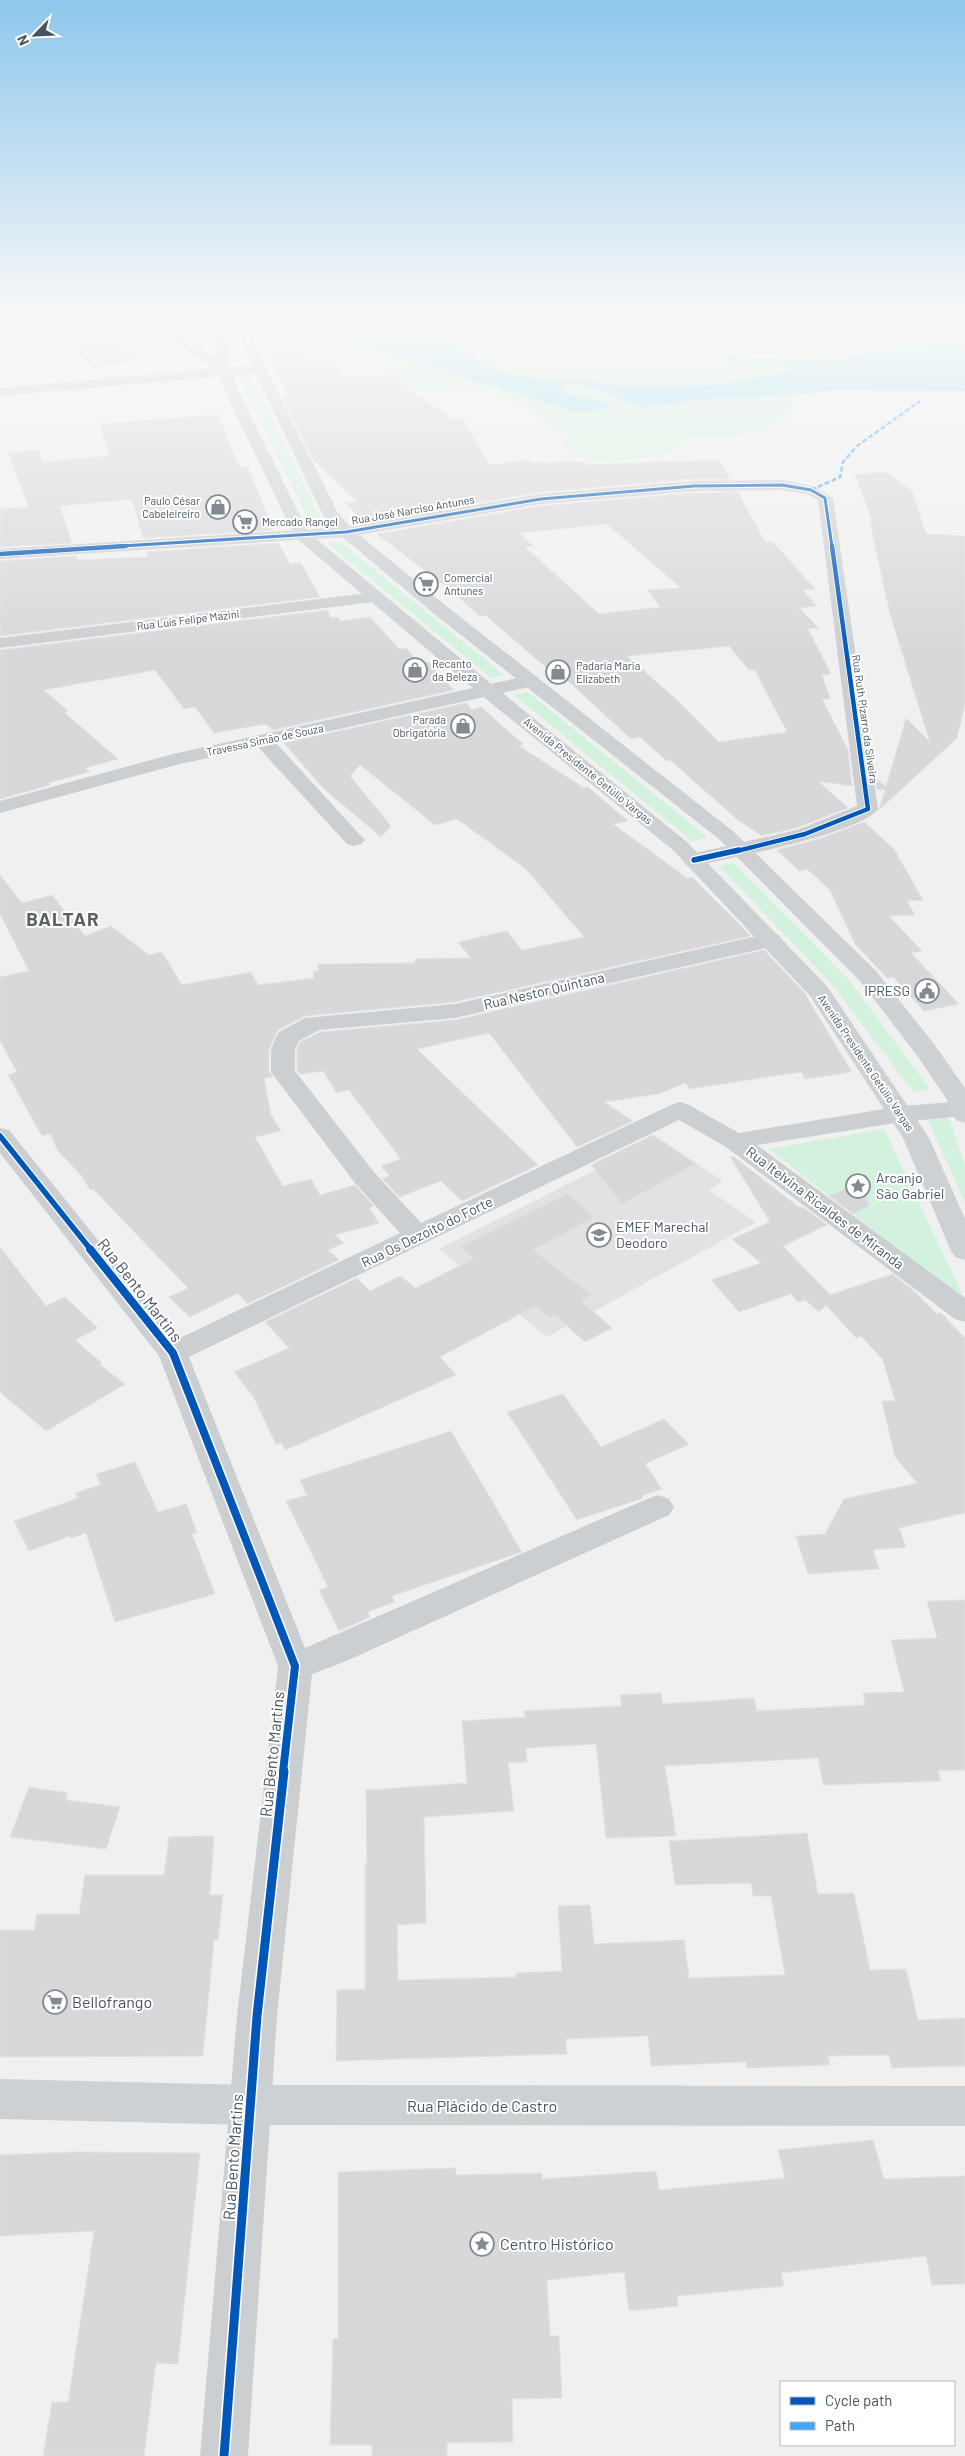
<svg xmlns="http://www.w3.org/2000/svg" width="965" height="2456" font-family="Barlow,sans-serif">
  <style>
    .education { fill: #e2e1e3 }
    .green { fill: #d3f2de }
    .water { fill: #a5e3f2 }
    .building { fill: #d8d8db; stroke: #e2e2e3; fill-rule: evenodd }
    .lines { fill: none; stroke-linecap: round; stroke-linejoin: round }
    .street { fill: #cccfd1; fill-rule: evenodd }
    .secondary { fill: #cdd1d4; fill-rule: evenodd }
    .quiet { stroke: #3fa9f5; stroke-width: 2.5; stroke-dasharray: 5 2.5; stroke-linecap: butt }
    .cycleway-far4-casing { stroke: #fff; stroke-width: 5 }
    .cycleway-far3-casing { stroke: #fff; stroke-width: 6 }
    .cycleway-far2-casing { stroke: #fff; stroke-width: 8 }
    .cycleway-far1-casing { stroke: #fff; stroke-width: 11 }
    .cycleway-casing { stroke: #fff; stroke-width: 12 }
    .cycleway-far4 { stroke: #0057b8; stroke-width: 3 }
    .cycleway-far3 { stroke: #0057b8; stroke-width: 4.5 }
    .cycleway-far2 { stroke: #0057b8; stroke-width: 5.5 }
    .cycleway-far1 { stroke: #0057b8; stroke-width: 8 }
    .cycleway { stroke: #0057b8; stroke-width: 9 }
    .labels { text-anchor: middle; stroke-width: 4; stroke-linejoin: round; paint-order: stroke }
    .far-poi-label { font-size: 11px; fill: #46535f; stroke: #fff; text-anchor: start }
    .far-street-label { font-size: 11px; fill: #46535f; stroke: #fff }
    .street-label { font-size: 14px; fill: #46535f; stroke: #fff }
    .poi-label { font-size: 14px; fill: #46535f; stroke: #fff; text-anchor: start }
    .near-street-label { font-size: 16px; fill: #46535f; stroke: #fff }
    .near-poi-label { font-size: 16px; fill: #46535f; stroke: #fff; text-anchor: start }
    .district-label { font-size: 19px; font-weight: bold; letter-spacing: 1px; fill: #5b6065; stroke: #fff }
  </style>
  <rect width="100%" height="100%" fill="#f1f0f0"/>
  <path class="education" d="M659,1138L723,1181L709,1190L756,1222L547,1337L439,1249Z"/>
  <path class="green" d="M394,314H773L744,323C751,332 765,331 774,326L773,320L796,314H965V345L885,350L833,361L736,356L729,362L780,365L792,369V371L721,384L683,386L626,387L595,381L538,379L502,372L454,346L397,325L392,320Z
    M291,319L328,335L385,353L575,412L604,409L601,401L579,398L559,389V387C588,375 618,406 646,407L704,400L793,395L794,410C758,443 732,435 687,438C681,445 675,452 665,454C646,460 594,463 575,455C571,453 566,449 562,446L567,438L523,405L503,399L480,389L426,390L411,388L405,384L406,376L394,371L368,369L349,359L301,344L272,345L261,342L257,336L258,331L282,320Z
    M249,373L322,521L310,522L238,374Z
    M339,541L504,675L491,678L328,544Z
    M528,692L707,837L692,841L514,695Z
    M734,863L849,980L930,1089L913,1092L831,983L719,866Z
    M949,1117L965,1166V1203L928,1120Z
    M884,1129L965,1300L768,1149Z"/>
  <path class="water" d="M279,314H394L392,320L398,325L454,346L502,372L538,379L595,381L626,387L683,386L721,384L792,371V369C772,361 735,368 723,359L728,357L833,361L884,350L965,345V391L837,390L806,394L704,400L646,407C618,406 589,375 559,387V389C576,400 600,397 611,406L596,411L575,412L385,353L328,335Z"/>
  <path class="building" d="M105,326L138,361L93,367L59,331Z
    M298,349L303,359L330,358L342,377L396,374L407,388L454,420L462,419L490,465L528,460L533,463L584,462L585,465L720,460L730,479H694L541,492L364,522L345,503L357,502L313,459L282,396L288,395L267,351Z
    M218,415L239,467H248L273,530L143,538L132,499L60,506L72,543L0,547V509L29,507L8,453L38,450L43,462L109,456L100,424Z
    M886,472L912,491L926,534L965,536V704L957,738L879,810L885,790L877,789L875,777L886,787L906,718L930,742L890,614L870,523H873L855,474Z
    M738,492L765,542H773L815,589L803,590L817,606L799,608L819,628L808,629L831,674L822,675L830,699H822L848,750L852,786L818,781L848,808L796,828L762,836L739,821L670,760L667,761L640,737L631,739L566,679L561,680L485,615L480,616L448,588L377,534L541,506L694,493ZM607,524L681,588L648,590L660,607L599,614L525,547L533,546L519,533ZM729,646L749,670H755L787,732L719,742L677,700L627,656Z
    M278,543L290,564L301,563L320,597L0,636V561L76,556L78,560L148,557L146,552Z
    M327,610L331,618L337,617L341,621L370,617L399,649L406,648L419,663L428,662L454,690L273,730L266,724L214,733L195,707L184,709L155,670L44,690L68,711L64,712L118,759L85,768L89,772L48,783L50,785L0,799V650Z
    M466,703L472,710L481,707L523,744L519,746L584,788L588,787L628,821L613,824L687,878L692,877L751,936L455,1002L305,1016L278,1030L269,1050V1072L273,1077L264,1078L271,1115L281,1131L255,1137L283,1186L311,1179L320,1195L355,1185L374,1206L369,1208L379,1223L335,1235L344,1243L328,1250L339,1260L247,1304L238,1293L190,1317L169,1297L188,1288L93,1189L90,1190L82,1176L58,1151L50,1134L42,1136L8,1075L17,1072L0,1041V977L29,971L0,914V875L22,903L52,895L85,936L111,926L149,955L162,952L182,985L251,972L258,985L314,978L313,971H319L318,964L415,963V959L471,958L458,942L507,931L522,950L584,937L526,869L457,819L435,825L360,765L350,776L391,826L381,837L323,788L284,743Z
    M864,822L894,849L923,900L907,901L915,915L889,916L922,951L911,953L959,1004L924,1011L893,977L887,978L855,944L830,890L807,869L799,871L777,850L822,838Z
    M764,950L804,992L852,1072L805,1079L801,1072L689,1089L686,1083L658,1094L604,1102L633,1121L577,1147L489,1033L417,1049L538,1165L462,1201L441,1181L399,1197L382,1178L390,1176L381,1166L401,1159L349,1090L337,1093L323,1071L300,1074L297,1070V1050L300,1042L320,1032L455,1020Z
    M653,1135L696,1164L622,1204L591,1165Z
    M733,1156L800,1208L803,1207L827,1225L783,1246L830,1295L893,1274L914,1291L937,1314L940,1312L965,1338V1513L899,1528L906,1547L873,1550L879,1569L808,1574L796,1536L825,1534L844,1499L917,1483L895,1457L882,1401H895L883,1360L861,1336L856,1338L826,1305L819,1312L805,1300L798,1302L791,1294L739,1312L711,1280L761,1263L732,1239L770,1222L731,1158Z
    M859,1182L870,1206L853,1214L829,1196Z
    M568,1193L594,1218L533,1250L592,1295L581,1301L612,1328L585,1342L555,1315L550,1318L535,1306L440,1357L456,1375L285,1450L282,1443L276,1444L253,1396L234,1372L289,1348L265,1322L357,1278L370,1291L400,1276L416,1288L474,1258L459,1247Z
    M0,1247L46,1306L65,1297L98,1328L75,1340L102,1363L99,1364L125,1384L46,1431L0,1392Z
    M563,1394L601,1447L664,1419L689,1444L645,1464L662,1489L641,1496L643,1498L577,1520L507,1412Z
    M451,1431L522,1552L392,1596L395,1602L368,1612L370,1617L339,1631L319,1590L328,1587L286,1501L307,1495L300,1480Z
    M135,1462L158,1512L186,1504L197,1532L192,1534L215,1594L115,1622L86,1533L71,1538L70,1536L29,1551L14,1521L78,1498L75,1493L101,1485L96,1474Z
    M965,1600V1770L938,1771L941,1781L823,1785L818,1758L665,1766L676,1836L606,1838L596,1744L526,1748L527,1762L508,1763L514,1811L424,1817L426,1923L397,1925L398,1980L516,1977V1973L562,1971L558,1906L590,1905L594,1944L684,1940L689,1978L785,1975L771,1896H753L751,1883L675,1885L669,1841L807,1833L818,1894L854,1893L870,1970L906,1969L918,2020L965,2018V2066L892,2068L889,2055L828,2056L830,2065L747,2068L746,2062L651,2066L648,2036L566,2039L567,2054L336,2061L337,1990L365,1989V1863H367L366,1790L467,1783L462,1721L525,1717L524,1711L622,1706L620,1695L661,1693L663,1704L754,1698L757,1711L865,1705L863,1693L904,1692L891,1640L937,1638L927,1601Z
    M29,1787L68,1793L66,1800L120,1807L106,1849L10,1837Z
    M214,1836L210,1895H223L218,1940H214L203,2056L0,2057V1930H34L37,1914H79L85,1875H164L169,1837Z
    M873,2140L884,2179L965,2176V2284L932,2285L926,2256L781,2273L784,2286L677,2296L678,2306L629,2311L624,2272L547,2280L550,2336H559L562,2398L512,2399L513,2442L447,2443V2456H372V2445H330L333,2339L338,2338V2172L456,2168V2175L542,2173V2179L656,2171L659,2190L785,2178L778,2150Z
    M74,2152L200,2153L178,2364L156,2363L144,2456H43L52,2402H68L94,2231L0,2236V2155Z"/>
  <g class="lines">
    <path class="street" d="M57,314H156L228,368L260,365L267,369L260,373L0,396V388L213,369L146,319L0,324V316Z
      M782,480L816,487L833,498L878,809C862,833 727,859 694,866L686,865L683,860L686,855L797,830L857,806L818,500L807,494L782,490L694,491L541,504L346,537L0,559V549L346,527L541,494L694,481Z
      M376,592L382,593L385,597L382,601L0,648V638Z
      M531,675L538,677L540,681L538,685L276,743L361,836L365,840L361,844L354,846L347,844L258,747L176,765L0,813V801L173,754Z
      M771,933L779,935L782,940L779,945L455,1018L319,1030L299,1041L295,1050V1071L373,1171L421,1223L671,1105L680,1102L689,1105L739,1133L902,1106L965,1101V1115L963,1116L902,1122L757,1145L965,1298V1322L955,1319L726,1147L679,1120L189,1357L305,1648L647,1499L658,1495L669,1499L674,1507L669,1515L344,1662L312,1674L277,2016L248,2456H200L237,2016L278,1666L159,1356L0,1153V1128L9,1130L178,1339L400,1233L355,1183L271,1072V1050L276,1037L279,1032L305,1018L455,1004Z"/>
    <path class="secondary" d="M265,314H284L254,326L252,336L256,349L338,513L352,529L444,604L734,832L876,971L934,1044L965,1088V1123L956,1120L946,1098L916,1054L860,981L720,840L432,612L340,535L323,515L244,349L240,336L241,331L225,339L231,371L239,392L308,532L495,687L687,842L827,986L929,1138L965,1219V1260L955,1257L951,1251L903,1138L810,996L673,850L481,695L295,537L225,392L217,371L212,338L223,328Z
      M0,2079L251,2085L965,2086V2126L251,2125L0,2119Z"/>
    <path class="quiet" d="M811,490L840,477L843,462L857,446L920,401"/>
    <g class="cycleway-far4-casing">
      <path id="cycleway-far4" d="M106,547L346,532L541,499L694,486L782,485L811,490L825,498L832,547"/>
    </g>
    <g class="cycleway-far3-casing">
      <path id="cycleway-far3" d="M0,554L126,546
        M733,852L805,834L868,809L832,546"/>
    </g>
    <g class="cycleway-far2-casing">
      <path id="cycleway-far2" d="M694,860L739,850
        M0,1136L91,1250"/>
    </g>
    <g class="cycleway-far1-casing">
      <path id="cycleway-far1" d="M90,1249L173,1353L295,1666L283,1772"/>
    </g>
    <g class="cycleway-casing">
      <path id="cycleway" d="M224,2456L257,2016L284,1771"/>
    </g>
    <use href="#cycleway-far4" class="cycleway-far4"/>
    <use href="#cycleway-far3" class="cycleway-far3"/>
    <use href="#cycleway-far2" class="cycleway-far2"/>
    <use href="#cycleway-far1" class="cycleway-far1"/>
    <use href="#cycleway" class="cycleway"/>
  </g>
  <linearGradient id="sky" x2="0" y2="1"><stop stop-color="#8dc7ec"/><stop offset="0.48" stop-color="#f9f8f8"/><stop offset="1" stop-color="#f9f8f8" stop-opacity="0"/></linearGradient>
  <rect width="965" height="658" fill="url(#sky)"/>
  <defs>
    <g id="shop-ring" transform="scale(1.25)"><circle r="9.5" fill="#fff" stroke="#828a92" stroke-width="1.5"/><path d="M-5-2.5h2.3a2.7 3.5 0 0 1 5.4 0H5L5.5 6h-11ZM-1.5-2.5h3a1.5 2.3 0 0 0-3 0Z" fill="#828a92"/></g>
    <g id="supermarket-ring" transform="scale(1.25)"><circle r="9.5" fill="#fff" stroke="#828a92" stroke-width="1.5"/><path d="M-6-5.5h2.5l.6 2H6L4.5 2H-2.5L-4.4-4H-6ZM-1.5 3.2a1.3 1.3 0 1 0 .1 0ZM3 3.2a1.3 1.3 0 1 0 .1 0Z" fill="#828a92"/></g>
    <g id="civic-ring" transform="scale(1.25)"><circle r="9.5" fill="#fff" stroke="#828a92" stroke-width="1.5"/><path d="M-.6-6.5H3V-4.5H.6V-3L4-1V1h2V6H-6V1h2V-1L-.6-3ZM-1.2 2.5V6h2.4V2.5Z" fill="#828a92"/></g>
    <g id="sight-ring" transform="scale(1.25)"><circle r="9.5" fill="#fff" stroke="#828a92" stroke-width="1.5"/><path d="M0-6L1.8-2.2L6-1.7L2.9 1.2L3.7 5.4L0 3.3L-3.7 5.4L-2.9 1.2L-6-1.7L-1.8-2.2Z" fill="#828a92"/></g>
    <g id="school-ring" transform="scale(1.25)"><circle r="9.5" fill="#fff" stroke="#828a92" stroke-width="1.5"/><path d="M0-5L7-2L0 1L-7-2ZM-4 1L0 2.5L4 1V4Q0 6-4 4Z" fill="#828a92"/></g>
  </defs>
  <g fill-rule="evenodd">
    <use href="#shop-ring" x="218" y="507"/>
    <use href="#supermarket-ring" x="245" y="522"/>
    <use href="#supermarket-ring" x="426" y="584"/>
    <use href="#shop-ring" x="415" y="670"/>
    <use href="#shop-ring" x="558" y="672"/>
    <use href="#shop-ring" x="463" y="726"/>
    <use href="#civic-ring" x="927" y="991"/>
    <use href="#sight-ring" x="858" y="1186"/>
    <use href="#school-ring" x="599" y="1235"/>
    <use href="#supermarket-ring" x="55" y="2002"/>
    <use href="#sight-ring" x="482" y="2244"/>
  </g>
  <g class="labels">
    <g class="far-poi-label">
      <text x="200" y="505" text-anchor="end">Paulo César<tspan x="200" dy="13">Cabeleireiro</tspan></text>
      <text x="262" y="526">Mercado Rangel</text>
      <text x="444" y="582">Comercial<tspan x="444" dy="13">Antunes</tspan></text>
      <text x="432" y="668">Recanto<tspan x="432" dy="13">da Beleza</tspan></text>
      <text x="576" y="670">Padaria Maria<tspan x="576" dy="13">Elizabeth</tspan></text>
      <text x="446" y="724" text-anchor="end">Parada<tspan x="446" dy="13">Obrigatória</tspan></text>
    </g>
    <g class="far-street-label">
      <text transform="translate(413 510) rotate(-10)" y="4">Rua José Narciso Antunes</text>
      <text transform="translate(188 620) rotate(-7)" y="4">Rua Luís Felipe Mazini</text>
      <text transform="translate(865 719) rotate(82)" y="4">Rua Ruth Pizarro da Silveira</text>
      <text transform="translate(265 740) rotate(-12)" y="4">Travessa Simão de Souza</text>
      <text transform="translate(588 771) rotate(39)" y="4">Avenida Presidente Getúlio Vargas</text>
      <text transform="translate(866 1063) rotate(56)" y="4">Avenida Presidente Getúlio Vargas</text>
    </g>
    <g class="street-label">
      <text transform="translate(544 991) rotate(-13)" y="5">Rua Nestor Quintana</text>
      <text transform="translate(825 1208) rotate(37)" y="5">Rua Itelvina Ricaldes de Miranda</text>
      <text transform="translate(427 1232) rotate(-26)" y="5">Rua Os Dezoito do Forte</text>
    </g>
    <g class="poi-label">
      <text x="910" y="996" text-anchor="end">IPRESG</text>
      <text x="876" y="1183">Arcanjo<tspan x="876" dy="16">São Gabriel</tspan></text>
      <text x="616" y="1232">EMEF Marechal<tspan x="616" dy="16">Deodoro</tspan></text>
    </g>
    <g class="near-street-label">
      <text transform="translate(140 1290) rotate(52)" y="6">Rua Bento Martins</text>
      <text transform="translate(272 1754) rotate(-84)" y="6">Rua Bento Martins</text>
      <text x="482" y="2112">Rua Plácido de Castro</text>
      <text transform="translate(233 2157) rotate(-86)" y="6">Rua Bento Martins</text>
    </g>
    <g class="near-poi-label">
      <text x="72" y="2008">Bellofrango</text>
      <text x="500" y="2250">Centro Histórico</text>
    </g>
    <g class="district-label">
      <text x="63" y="926">BALTAR</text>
    </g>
  </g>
  <rect x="780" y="2381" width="175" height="65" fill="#ffffff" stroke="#b5babf"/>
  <rect x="790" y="2397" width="25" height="8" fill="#0057b8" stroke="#b5babf"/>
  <text x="825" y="2406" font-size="15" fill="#46535f">Cycle path</text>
  <rect x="790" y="2422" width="25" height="8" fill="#3fa9f5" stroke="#b5babf"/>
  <text x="825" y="2431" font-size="15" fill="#46535f">Path</text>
  <g transform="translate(35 35) rotate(246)" stroke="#ffffff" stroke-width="4" paint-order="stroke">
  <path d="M0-4L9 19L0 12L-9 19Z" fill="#46535f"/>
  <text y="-8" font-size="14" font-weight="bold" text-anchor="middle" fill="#46535f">N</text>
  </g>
</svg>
